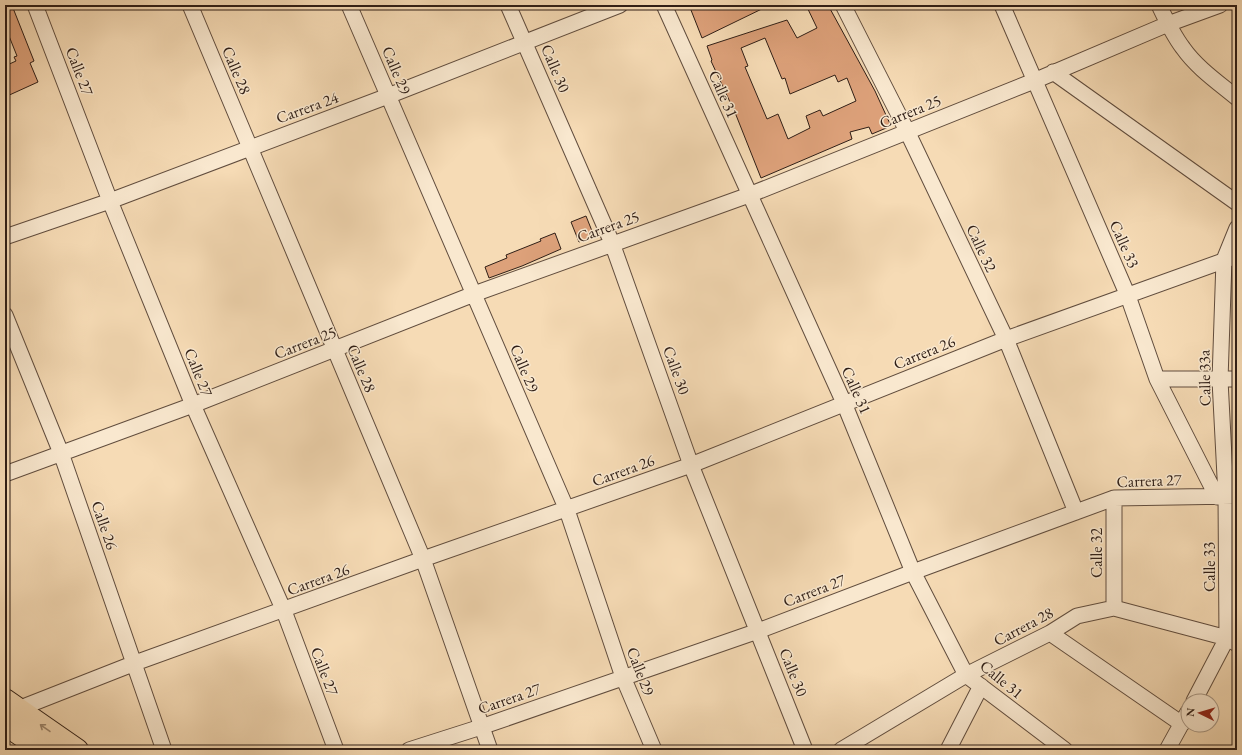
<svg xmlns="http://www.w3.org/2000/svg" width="1242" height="755" font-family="'EB Garamond',serif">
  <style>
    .building { fill: #dda17a; stroke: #2f1e16; fill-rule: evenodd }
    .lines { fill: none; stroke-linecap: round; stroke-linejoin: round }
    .street-casing { stroke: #614d3e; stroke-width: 17 }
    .highway-casing { stroke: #2f1e16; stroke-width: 24 }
    .street { stroke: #f9e8cf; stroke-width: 15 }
    .highway { stroke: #f6dbb5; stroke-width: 22 }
    .oneway { stroke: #9c866d }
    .labels { text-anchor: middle; stroke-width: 3; stroke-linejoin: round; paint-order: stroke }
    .street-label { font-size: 16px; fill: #2f1e16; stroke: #f9e8cf }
  </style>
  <rect width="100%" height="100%" fill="#f6dbb5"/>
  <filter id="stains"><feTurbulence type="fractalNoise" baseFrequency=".005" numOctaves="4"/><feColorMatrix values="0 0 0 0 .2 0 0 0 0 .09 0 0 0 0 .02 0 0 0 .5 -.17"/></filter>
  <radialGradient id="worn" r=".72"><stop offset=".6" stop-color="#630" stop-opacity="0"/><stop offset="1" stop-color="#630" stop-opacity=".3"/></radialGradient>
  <path class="building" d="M689,5H770L702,38Z
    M806,5H828L875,91L891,126L872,134L869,127L850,132L852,139L761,178L736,115L711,61L712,60L707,46L787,20L797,38L817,28ZM765,38L782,79L785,78L790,94L835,75L838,82L847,78L856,101L823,116L820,110L806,116L810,128L788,139L778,114L767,119L745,67L748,66L741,48Z
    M13,8L34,61L30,63L38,82L5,97V66L16,61L14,57L17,56L9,36L5,38V11Z
    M586,216L594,236L579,242L571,222Z
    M555,233L561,249L522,266L489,278L485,267L507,258L506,255L541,241L540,239Z"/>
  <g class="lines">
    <g class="street-casing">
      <path id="street" d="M35,5L110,201L193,405L284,611L336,750
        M190,5L423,559L490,750
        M349,5L567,510L623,677L654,750
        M508,5L612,243L691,465L805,750
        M664,5L844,403L913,572L966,675L1065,750
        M843,5L907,131L1006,339L1076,512
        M1002,5L1128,296L1157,379L1217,497
        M1159,5C1166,20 1173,35 1183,48C1197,68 1219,83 1237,98
        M1053,72L1237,203
        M5,237L110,201L388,96L620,5
        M5,315L61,453L164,750
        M1157,379H1237
        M5,474L193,405L474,294L749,195L1034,81L1168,24L1220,5
        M1114,498V608
        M1050,633L1182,724
        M1194,701L1227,638L1226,496L1220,380L1224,260L1237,228
        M18,709L135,663L423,559L691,465L1006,339L1237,256
        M409,750L481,727L758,631L913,572L1114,498L1237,496
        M841,750L966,675L1050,633L1077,616L1114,608L1227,638L1237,644
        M948,750L981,686
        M1167,750L1188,712"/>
    </g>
    <g class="highway-casing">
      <path id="highway" d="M5,700L77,750
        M5,724L43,750"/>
    </g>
    <use href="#street" class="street"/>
    <use href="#highway" class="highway"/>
  </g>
  <defs><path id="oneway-shaft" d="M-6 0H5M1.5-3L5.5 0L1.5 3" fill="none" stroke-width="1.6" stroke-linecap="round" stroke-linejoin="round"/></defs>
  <use class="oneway" href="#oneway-shaft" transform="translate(45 728) rotate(-145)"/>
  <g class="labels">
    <g class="street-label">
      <text transform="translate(556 68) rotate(67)" y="6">Calle 30</text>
      <text transform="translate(237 70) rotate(67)" y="6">Calle 28</text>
      <text transform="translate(397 70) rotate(67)" y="6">Calle 29</text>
      <text transform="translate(80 71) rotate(69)" y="6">Calle 27</text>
      <text transform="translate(724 94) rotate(66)" y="6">Calle 31</text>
      <text transform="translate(307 107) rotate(-20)" y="6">Carrera 24</text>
      <text transform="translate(910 111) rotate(-22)" y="6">Carrera 25</text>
      <text transform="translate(608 226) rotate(-20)" y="6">Carrera 25</text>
      <text transform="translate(1125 244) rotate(66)" y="6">Calle 33</text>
      <text transform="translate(982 248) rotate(65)" y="6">Calle 32</text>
      <text transform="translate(305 342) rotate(-21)" y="6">Carrera 25</text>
      <text transform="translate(924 352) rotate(-22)" y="6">Carrera 26</text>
      <text transform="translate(362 368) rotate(67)" y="6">Calle 28</text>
      <text transform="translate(525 368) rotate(67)" y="6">Calle 29</text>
      <text transform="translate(677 370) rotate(70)" y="6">Calle 30</text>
      <text transform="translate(199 372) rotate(68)" y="6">Calle 27</text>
      <text transform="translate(1204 378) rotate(-91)" y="6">Calle 33a</text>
      <text transform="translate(857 390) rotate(66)" y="6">Calle 31</text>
      <text transform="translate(623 470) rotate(-20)" y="6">Carrera 26</text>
      <text transform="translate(1149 480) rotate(-2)" y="6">Carrera 27</text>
      <text transform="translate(105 525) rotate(71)" y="6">Calle 26</text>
      <text transform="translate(1096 553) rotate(-90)" y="6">Calle 32</text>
      <text transform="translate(1209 567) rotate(-90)" y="6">Calle 33</text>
      <text transform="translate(318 579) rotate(-20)" y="6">Carrera 26</text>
      <text transform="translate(814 590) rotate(-21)" y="6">Carrera 27</text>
      <text transform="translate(1023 626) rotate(-28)" y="6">Carrera 28</text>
      <text transform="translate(325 671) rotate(69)" y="6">Calle 27</text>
      <text transform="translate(641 671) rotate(69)" y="6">Calle 29</text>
      <text transform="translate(794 672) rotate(68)" y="6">Calle 30</text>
      <text transform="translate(1002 679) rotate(39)" y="6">Calle 31</text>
      <text transform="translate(509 698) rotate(-19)" y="6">Carrera 27</text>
    </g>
  </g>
  <rect width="1242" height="755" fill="none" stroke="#f6dbb5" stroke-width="20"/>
  <rect x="6" y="6" width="1230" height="743" fill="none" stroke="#2f1e16" stroke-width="2"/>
  <rect x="10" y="10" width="1222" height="735" fill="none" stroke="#2f1e16"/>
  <g transform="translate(1200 713) rotate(275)"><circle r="19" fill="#f9e8cf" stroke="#a89785"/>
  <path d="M0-3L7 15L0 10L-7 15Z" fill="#8f2418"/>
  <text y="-6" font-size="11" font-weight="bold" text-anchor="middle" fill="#2f1e16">N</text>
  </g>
  <rect width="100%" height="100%" filter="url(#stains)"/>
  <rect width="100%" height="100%" fill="url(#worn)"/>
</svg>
